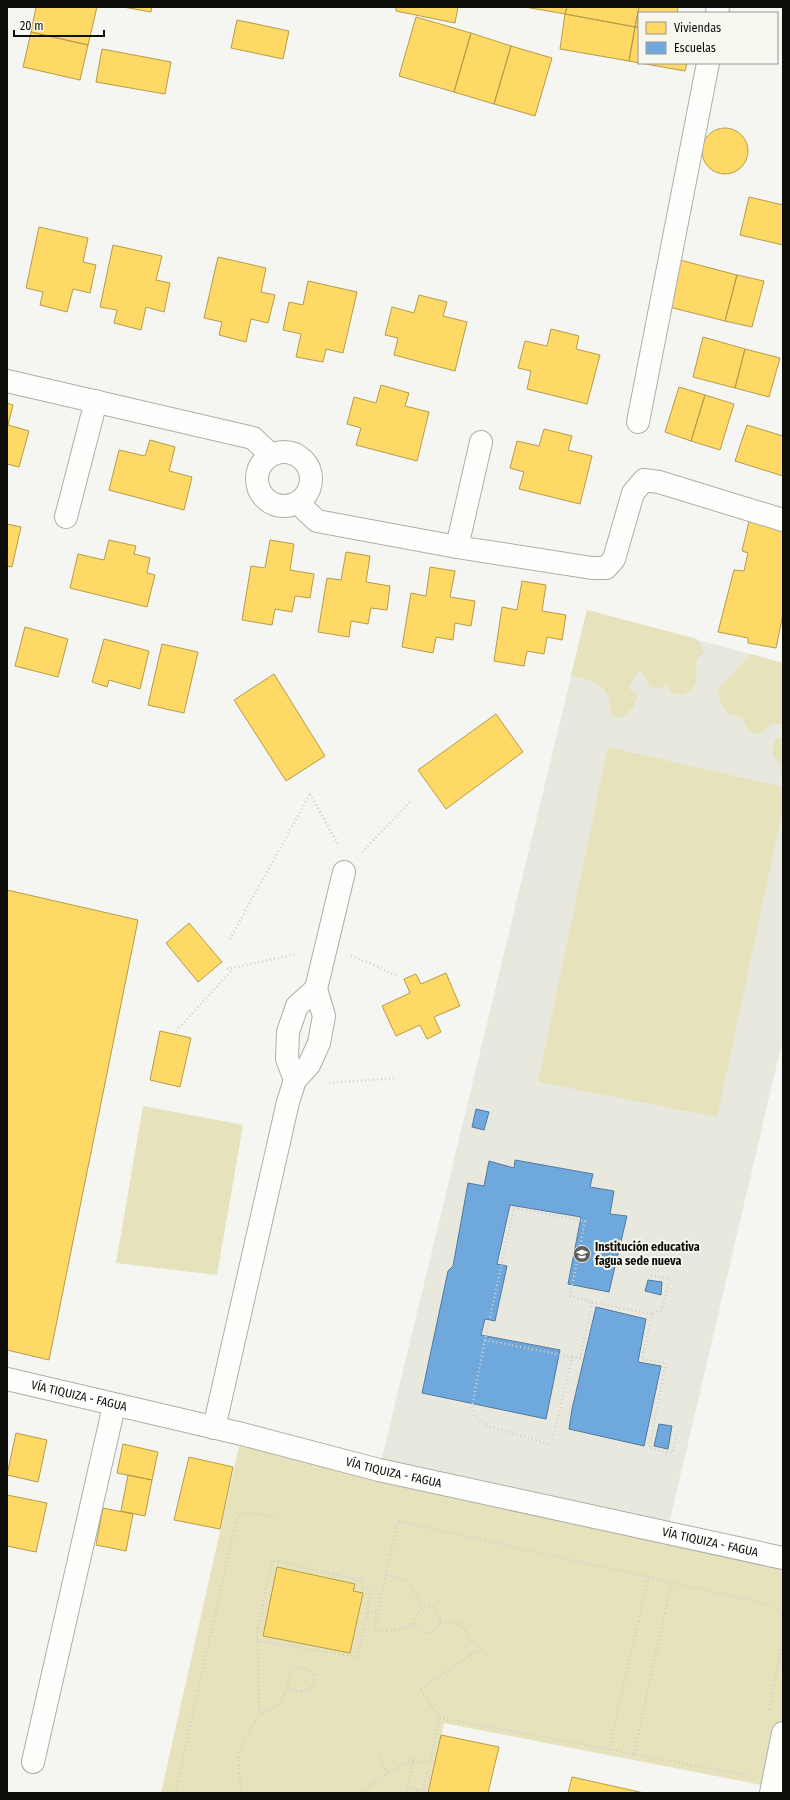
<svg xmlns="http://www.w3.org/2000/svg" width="790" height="1800" font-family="'Fira Sans Condensed',sans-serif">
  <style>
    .built { fill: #e9e8de }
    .green { fill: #e6e2bb }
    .homes { fill: #ffd966; stroke: #b69c4a }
    .schools { fill: #6fa8dc; stroke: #527a9d }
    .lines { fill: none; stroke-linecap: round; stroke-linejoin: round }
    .minor-casing { stroke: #aeaeaa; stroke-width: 24 }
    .path { stroke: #cfcfce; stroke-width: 2.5; stroke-dasharray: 1 3; stroke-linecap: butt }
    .minor { stroke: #fefefd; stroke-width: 22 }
    .labels { text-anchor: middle; stroke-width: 4; stroke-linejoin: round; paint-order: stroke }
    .poi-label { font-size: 12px; font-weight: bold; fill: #0d0d0a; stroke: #f7f6ef; text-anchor: start }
    .street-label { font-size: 12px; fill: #0d0d0a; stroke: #f7f6ef }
  </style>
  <rect width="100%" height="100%" fill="#f5f5f1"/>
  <path class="built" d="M587,610L783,663V1038L667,1533L379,1470Z"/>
  <path class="green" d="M587,610L697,639L704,652C688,666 702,673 693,687C691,690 686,693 683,695L670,692L668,684L661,688L650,687L645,677L639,670L628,688L638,694L633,708L621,718L611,716C610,684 599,683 571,675Z
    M751,654L783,663V724H772L760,734L749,732L742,717L728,714L719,699L718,689Z
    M775,738H783V780L779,763L772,754Z
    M608,747L783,787V808L717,1117L538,1082Z
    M143,1106L243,1125L217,1275L116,1263Z
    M242,1434L783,1558V1733L772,1787L444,1723L428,1793H161Z"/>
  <path class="homes" d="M36,7H97L88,45L31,32Z
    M123,7H152L151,12Z
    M396,7H458L455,23L396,11Z
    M525,7H567L565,14Z
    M567,7H639L635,27L565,14Z
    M639,7H678L677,13H639V27H635Z
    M565,14L635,27L629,61L560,49Z
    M416,17L471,33L454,92L399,76Z
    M237,20L289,31L283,59L231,48Z
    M635,27H639V63L629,61Z
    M31,32L88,45L80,80L23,67Z
    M471,33L511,46L494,104L454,92Z
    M511,46L552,58L535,116L494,104Z
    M102,49L171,62L165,94L96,82Z
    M640,63H687L685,71Z
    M702 151a23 23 0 1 1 46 0a23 23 0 1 1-46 0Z
    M749,197L783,205V245L740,235Z
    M39,227L88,238L83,262L96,265L90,293L73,289L67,312L40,305L43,292L26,288Z
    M113,245L162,256L156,280L170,283L164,312L146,307L141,330L114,323L117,310L100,307Z
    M218,257L266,268L261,292L275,295L268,323L251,319L246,342L219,335L222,322L204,318Z
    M680,260L737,275L725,321L669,307Z
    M737,275L764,281L752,327L725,321Z
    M308,281L357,292L343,353L326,349L323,362L296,357L301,334L283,330L289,302L303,305Z
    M419,295L447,302L443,316L467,322L455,371L394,355L398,338L385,335L392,307L414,313Z
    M551,329L579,336L576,349L600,355L587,404L527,389L531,371L518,368L525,341L547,346Z
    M703,337L745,349L735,388L693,377Z
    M745,349L780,358L769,397L735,388Z
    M381,385L409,393L405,406L429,412L417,461L356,445L361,428L347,424L354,397L376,403Z
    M679,387L705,395L691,441L665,432Z
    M705,395L734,404L720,450L691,441Z
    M7,403L13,405L8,425L29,431L19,467L7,464Z
    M747,425L783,436V476L735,461Z
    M544,429L572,436L568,450L592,456L580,504L519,489L524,472L510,468L517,441L539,446Z
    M150,440L175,447L169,471L192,477L184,510L109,490L119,450L145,456Z
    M750,517L783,526V614L776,648L748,643V638L718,632L734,570L744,571L748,553L742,551Z
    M7,524L21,527L12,567L7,566Z
    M109,540L136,546L134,554L150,558L147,573L155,575L147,607L70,588L78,554L104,560Z
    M270,540L294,544L290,570L314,574L310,598L295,596L292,612L275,609L272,625L242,620L251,566L265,568Z
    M346,552L370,556L366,582L390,586L387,610L371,608L368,624L351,621L349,637L318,632L327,578L341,580Z
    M430,567L455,571L450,597L475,601L471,626L455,623L453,640L436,637L433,653L402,647L411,593L426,596Z
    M522,581L546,585L542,611L566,615L562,640L547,637L544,654L527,651L524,666L494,661L502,607L517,610Z
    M25,627L68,639L58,677L15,666Z
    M104,639L149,651L140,689L109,680L107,687L92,682Z
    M162,644L198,652L184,713L148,705Z
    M274,674L325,756L286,781L234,700Z
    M496,714L523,752L446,809L418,770Z
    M7,890L138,920L49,1360L7,1350Z
    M189,923L222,962L198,982L166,943Z
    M446,973L460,1006L434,1017L441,1032L427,1039L420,1025L396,1036L382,1006L410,993L404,979L416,974L421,984Z
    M160,1031L191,1038L180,1087L150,1080Z
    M16,1433L47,1440L38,1482L7,1475Z
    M123,1444L158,1452L152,1480L117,1473Z
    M189,1457L233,1467L220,1529L174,1520Z
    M128,1475L152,1480L145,1516L121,1511Z
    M7,1495L47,1503L36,1552L7,1546Z
    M103,1508L133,1514L126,1551L96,1545Z
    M277,1567L355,1584L353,1591L363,1593L350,1653L263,1636Z
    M441,1735L499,1747L488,1793H428Z
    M572,1777L644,1793H568Z"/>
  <path class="schools" d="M476,1109L489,1112L484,1130L472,1127Z
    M515,1160L593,1174L590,1187L614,1191L610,1214L627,1216L609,1292L568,1284L581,1217L510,1205L497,1264L507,1266L495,1321L485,1319L481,1335L560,1350L546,1419L422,1393L448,1271L453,1266L468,1183L484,1186L489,1161L514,1168Z
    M648,1280L662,1282L661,1295L645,1291Z
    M596,1307L646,1319L638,1362L661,1366L644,1446L569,1429L572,1409Z
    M659,1424L672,1426L668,1449L654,1446Z"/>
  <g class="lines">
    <g class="minor-casing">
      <g id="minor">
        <path d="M717,13L718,7"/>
        <path d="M7,381L253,438L271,455"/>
        <path d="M638,422L708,63"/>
        <circle cx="284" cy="479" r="27"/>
        <path d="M298,503L317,521L457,547L592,568H606L614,559L633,493L644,480L659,482L783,520"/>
        <path d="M66,517L96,401"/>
        <path d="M457,547L481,442"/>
        <path d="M295,1080L287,1059L288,1032L297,1006L316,989"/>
        <path id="s1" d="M7,1379L242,1434L379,1470L783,1558"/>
        <path d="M214,1428L288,1102L295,1080L309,1065L319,1043L324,1016L316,989L344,872"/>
        <path d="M33,1762L114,1406"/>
        <path d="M771,1793L783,1733"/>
      </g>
    </g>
    <path class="path" d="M310,794L339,846
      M362,852L410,802
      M230,939L310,794
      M351,956L375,965L396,976
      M227,969L297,954
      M176,1031L233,969
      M329,1083L397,1078
      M651,1275L670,1279L662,1310L652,1314
      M592,1302L652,1314L642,1359L666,1363L649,1448L672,1453L678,1431
      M485,1340L472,1406L475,1417L491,1427L548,1444
      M552,1443L572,1357L580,1358L592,1302L570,1296L585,1221L514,1208L485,1340L572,1357
      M386,1575C409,1579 413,1586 422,1608
      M367,1614L371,1589L362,1588L363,1581L272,1560L256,1638L258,1641L358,1657L367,1614L377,1610
      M414,1623C414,1609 431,1599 438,1613C440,1616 440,1620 440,1623
      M769,1709L783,1641
      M259,1714C266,1711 276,1708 280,1702C284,1697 284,1693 289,1688C287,1681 286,1676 292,1671C295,1668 299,1667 303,1668C323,1672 314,1701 289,1688
      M609,1750L648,1578
      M634,1754L671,1583
      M379,1758L388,1773
      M413,1762L429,1763
      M747,1774L735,1773L440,1718L420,1689L481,1648L470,1640L461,1624L440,1623C434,1637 421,1636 414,1623C401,1630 388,1633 374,1628L398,1521L772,1605L779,1610L783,1616
      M408,1788L423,1791
      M175,1793L236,1522L240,1514L245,1513L275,1516
      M241,1793L238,1752L259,1714L258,1641
      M358,1793L414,1758L406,1793
      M422,1793L440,1718"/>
    <use href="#minor" class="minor"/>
  </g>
  <defs>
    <g id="school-disc" transform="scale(0.9)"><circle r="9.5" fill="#5e5e5b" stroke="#f7f6ef"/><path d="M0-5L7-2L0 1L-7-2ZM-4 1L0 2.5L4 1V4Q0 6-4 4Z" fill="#fff"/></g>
  </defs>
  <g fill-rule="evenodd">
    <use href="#school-disc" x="582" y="1254"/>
  </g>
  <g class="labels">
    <g class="poi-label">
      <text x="595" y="1251">Institución educativa<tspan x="595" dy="14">fagua sede nueva</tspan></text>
    </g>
    <g class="street-label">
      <text dy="4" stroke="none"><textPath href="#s1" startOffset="74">VÍA TIQUIZA - FAGUA</textPath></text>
      <text dy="4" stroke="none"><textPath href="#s1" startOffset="398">VÍA TIQUIZA - FAGUA</textPath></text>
      <text dy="4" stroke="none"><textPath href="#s1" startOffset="722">VÍA TIQUIZA - FAGUA</textPath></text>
    </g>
  </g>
  <rect width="790" height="1800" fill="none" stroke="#0d0d0a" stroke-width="16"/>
  <rect x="638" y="12" width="140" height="52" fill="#f7f6ef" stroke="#999993"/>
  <rect x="646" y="22" width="20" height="12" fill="#ffd966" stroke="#999993"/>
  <text x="674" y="32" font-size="12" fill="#0d0d0a">Viviendas</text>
  <rect x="646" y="42" width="20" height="12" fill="#6fa8dc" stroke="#999993"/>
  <text x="674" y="52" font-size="12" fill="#0d0d0a">Escuelas</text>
  <path d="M14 30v6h90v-6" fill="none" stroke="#0d0d0a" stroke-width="2"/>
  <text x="20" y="30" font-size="12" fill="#0d0d0a" stroke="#f7f6ef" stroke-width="3" paint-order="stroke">20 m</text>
</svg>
